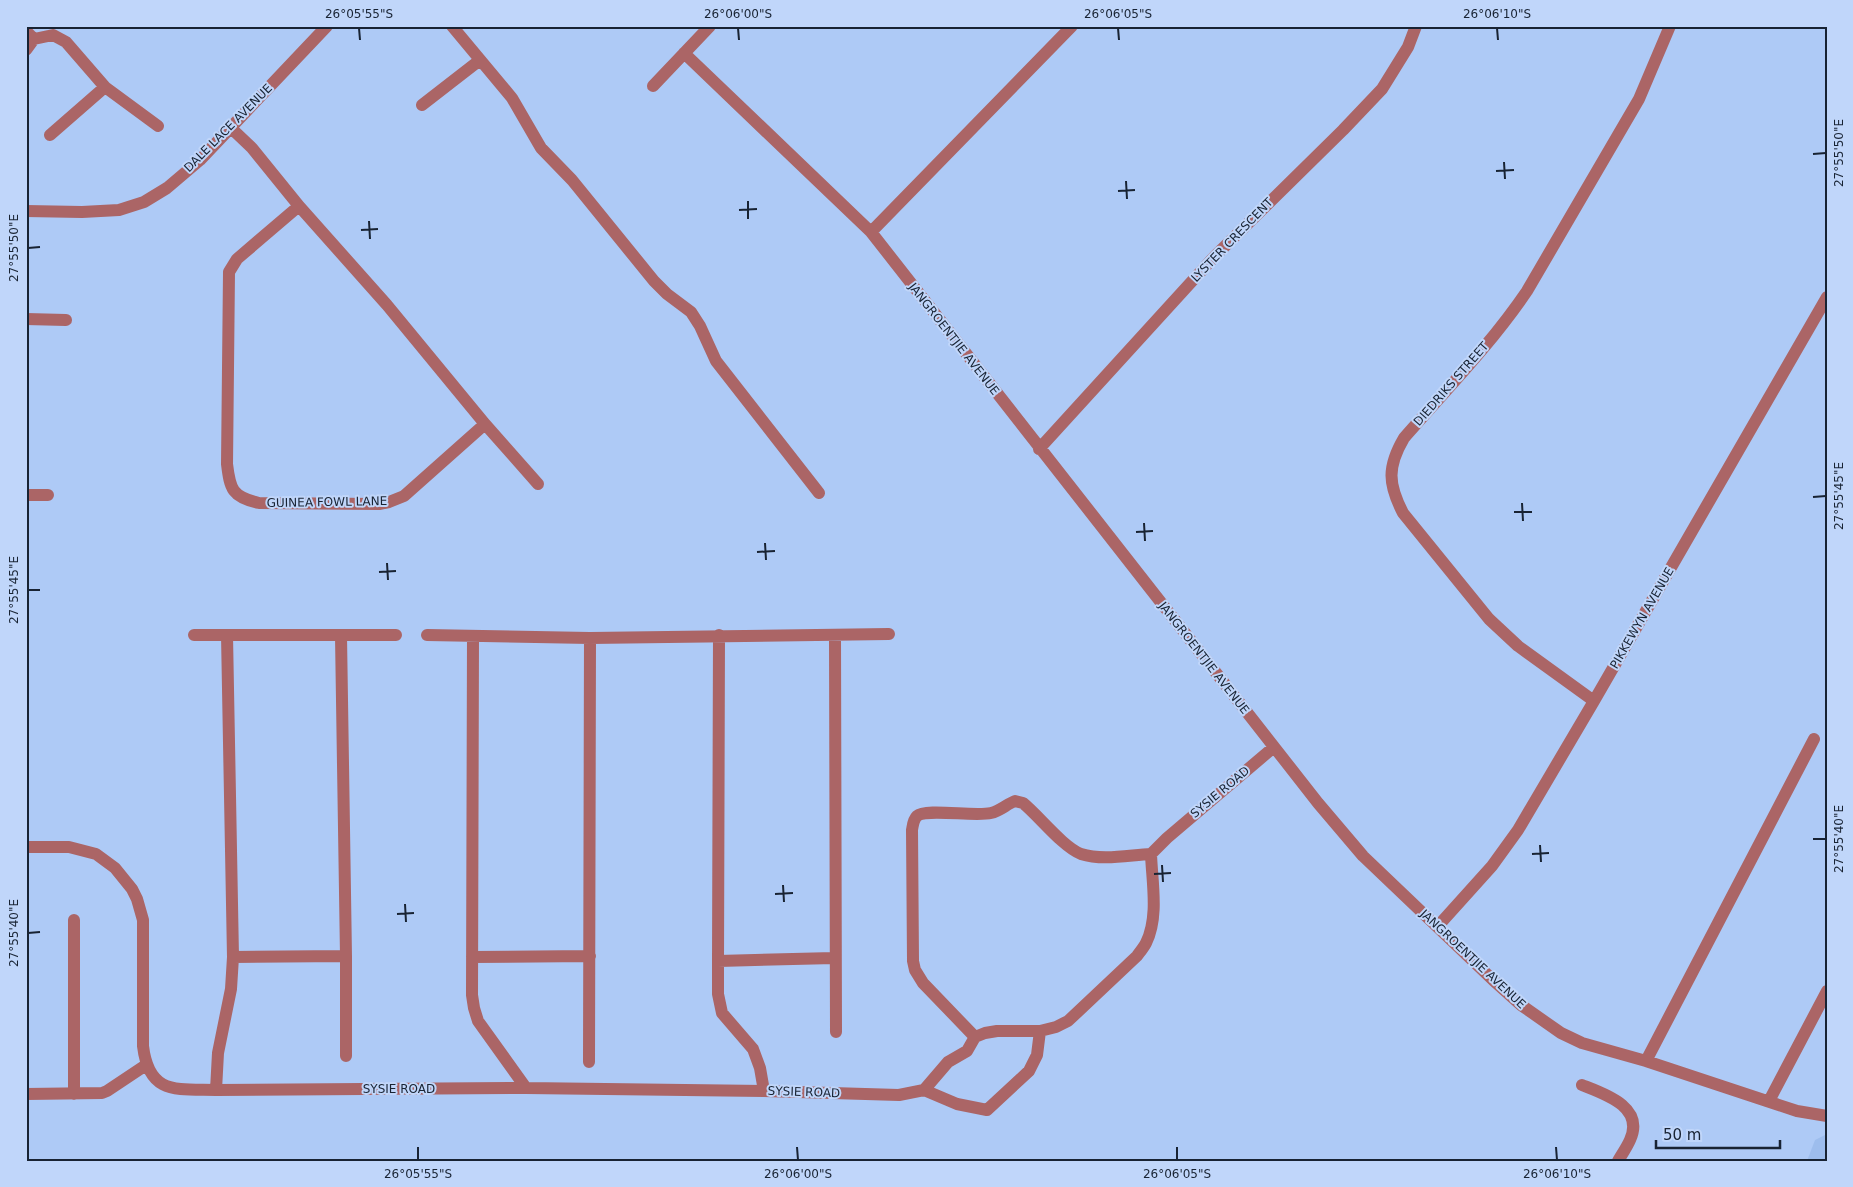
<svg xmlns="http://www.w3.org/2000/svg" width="1853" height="1187" font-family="'DejaVu Sans',sans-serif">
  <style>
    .built { fill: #9dbded }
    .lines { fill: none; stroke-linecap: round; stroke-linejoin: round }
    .minor { stroke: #ab6566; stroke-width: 12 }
    .ticks { fill: none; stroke: #182333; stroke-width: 2 }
    .labels { text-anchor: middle; stroke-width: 4; stroke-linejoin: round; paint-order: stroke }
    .street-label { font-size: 12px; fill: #182333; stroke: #c0d6fa }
    .neatline { fill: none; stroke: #182333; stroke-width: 2 }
    .ticks-label { font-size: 12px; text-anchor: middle; fill: #182333 }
  </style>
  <rect width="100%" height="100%" fill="#aecaf6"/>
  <path class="built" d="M1827,1134V1161H1807L1815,1140Z"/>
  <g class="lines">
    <path class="minor" d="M452,26L512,98L541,148L572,180L654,281L667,294L691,312L700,326L716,361L819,493
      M26,31L34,39L26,50
      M34,39L53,35L66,42L105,87L158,126
      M684,53L871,232L1318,803L1363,856L1493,980L1521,1005L1561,1033L1582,1043L1646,1061L1797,1111L1827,1116
      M653,86L710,26
      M422,105L480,60
      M231,128L252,148L299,206L237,259L229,272L227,464C230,489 232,497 259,503L379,504L389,502L404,496L485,424L387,305L299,206
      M50,135L105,87
      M26,211L82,212L119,210L144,202L167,188L200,160L327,26
      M871,232L1072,26
      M26,319L66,320
      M485,424L538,484
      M1039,449L1215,256L1343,130L1382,89L1408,47L1416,26
      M26,495H48
      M194,635H396
      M427,635L590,638L889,634
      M835,635L836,1032
      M341,636L346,956V1056
      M473,637L472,995L474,1008L478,1021L526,1088
      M1594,701L1518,646L1489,619L1403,513C1388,484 1387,467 1404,438C1446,390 1491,344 1527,291L1639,99L1670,26
      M26,847H69L96,854L115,868L132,889L137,899L143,920V1046C149,1095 176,1089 216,1090L526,1088L764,1091L899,1095L924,1090L948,1062L967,1051L975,1037L985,1033L997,1031H1040L1056,1027L1068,1021L1137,956C1140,952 1144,947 1146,943C1159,917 1152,882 1151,854
      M1438,926L1492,866L1518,830L1594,701L1827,297
      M233,957L346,956
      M472,957L590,956
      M718,961L719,635
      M975,1037L923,983L915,970L913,961L912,830C913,825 913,820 917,816C926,808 975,817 991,813C1000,811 1007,804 1015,801L1023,803C1039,816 1063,847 1081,854C1103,861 1129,855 1151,854L1167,838L1274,747
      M1646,1061L1814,739
      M589,1062L590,638
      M1582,1085C1605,1094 1645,1107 1630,1140C1627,1147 1622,1154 1618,1161
      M216,1090L218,1053L231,989L233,957L227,635
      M924,1090L957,1104L987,1110L1029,1071L1037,1055L1040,1031
      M764,1091L760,1068L753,1049L722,1013L718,994V961L834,958
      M26,1094L102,1093L107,1091L146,1065
      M74,1094V920
      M1769,1101L1827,991"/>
  </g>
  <path class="ticks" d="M359,28L360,40M738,28L739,40M1118,28L1119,40M1497,28L1498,40M1813,154L1826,153M1504,162L1505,179M1496,171L1514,170M1126,181L1127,199M1118,191L1135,190M748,201V219M739,210L757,209M369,221L370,239M361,230L378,229M28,248L40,247M1813,497L1826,496M1522,503L1523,521M1514,512H1532M1144,523L1145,541M1136,532L1153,531M765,543L766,560M757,552L775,551M387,563L388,580M379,572L396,571M28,590H40M1813,839H1826M1540,845L1541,862M1532,854L1549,853M1162,865L1163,882M1154,874L1171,873M783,885L784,902M775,894L793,893M405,904L406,922M397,914L414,913M28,933L40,932M418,1147V1160M797,1147L798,1160M1177,1147V1160M1556,1147L1557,1160"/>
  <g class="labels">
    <g class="street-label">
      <text transform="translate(228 128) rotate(-45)" y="4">DALE LACE AVENUE</text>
      <text transform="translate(1232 240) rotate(-46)" y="4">LYSTER CRESCENT</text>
      <text transform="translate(954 339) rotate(52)" y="4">JANGROENTJIE AVENUE</text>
      <text transform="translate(1451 384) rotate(-49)" y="4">DIEDRIKS STREET</text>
      <text transform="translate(327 502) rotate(-1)" y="4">GUINEA FOWL LANE</text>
      <text transform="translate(1642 618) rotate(-60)" y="4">PIKKEWYN AVENUE</text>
      <text transform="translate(1204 658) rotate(52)" y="4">JANGROENTJIE AVENUE</text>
      <text transform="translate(1220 792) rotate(-40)" y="4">SYSIE ROAD</text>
      <text transform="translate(1473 959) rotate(43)" y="4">JANGROENTJIE AVENUE</text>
      <text x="399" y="1093">SYSIE ROAD</text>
      <text transform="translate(804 1092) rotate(2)" y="4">SYSIE ROAD</text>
    </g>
  </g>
  <rect width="1853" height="1187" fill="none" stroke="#c0d6fa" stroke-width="55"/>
  <path d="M1656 1140v8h124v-8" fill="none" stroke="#182333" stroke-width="2.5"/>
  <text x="1663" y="1140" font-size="15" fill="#182333" stroke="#c0d6fa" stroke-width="4" paint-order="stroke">50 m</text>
  <rect x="28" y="28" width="1798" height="1132" class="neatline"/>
  <g class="ticks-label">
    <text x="359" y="18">26°05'55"S</text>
    <text x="738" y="18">26°06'00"S</text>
    <text x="1118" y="18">26°06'05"S</text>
    <text x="1497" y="18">26°06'10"S</text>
    <text transform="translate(1839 153) rotate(-90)" y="4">27°55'50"E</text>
    <text transform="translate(14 248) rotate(-90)" y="4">27°55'50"E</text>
    <text transform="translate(1839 496) rotate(-90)" y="4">27°55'45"E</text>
    <text transform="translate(14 590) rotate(-90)" y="4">27°55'45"E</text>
    <text transform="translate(1839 839) rotate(-90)" y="4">27°55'40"E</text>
    <text transform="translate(14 933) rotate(-90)" y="4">27°55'40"E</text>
    <text x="418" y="1178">26°05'55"S</text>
    <text x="798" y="1178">26°06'00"S</text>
    <text x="1177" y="1178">26°06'05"S</text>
    <text x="1557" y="1178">26°06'10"S</text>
  </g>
</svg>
